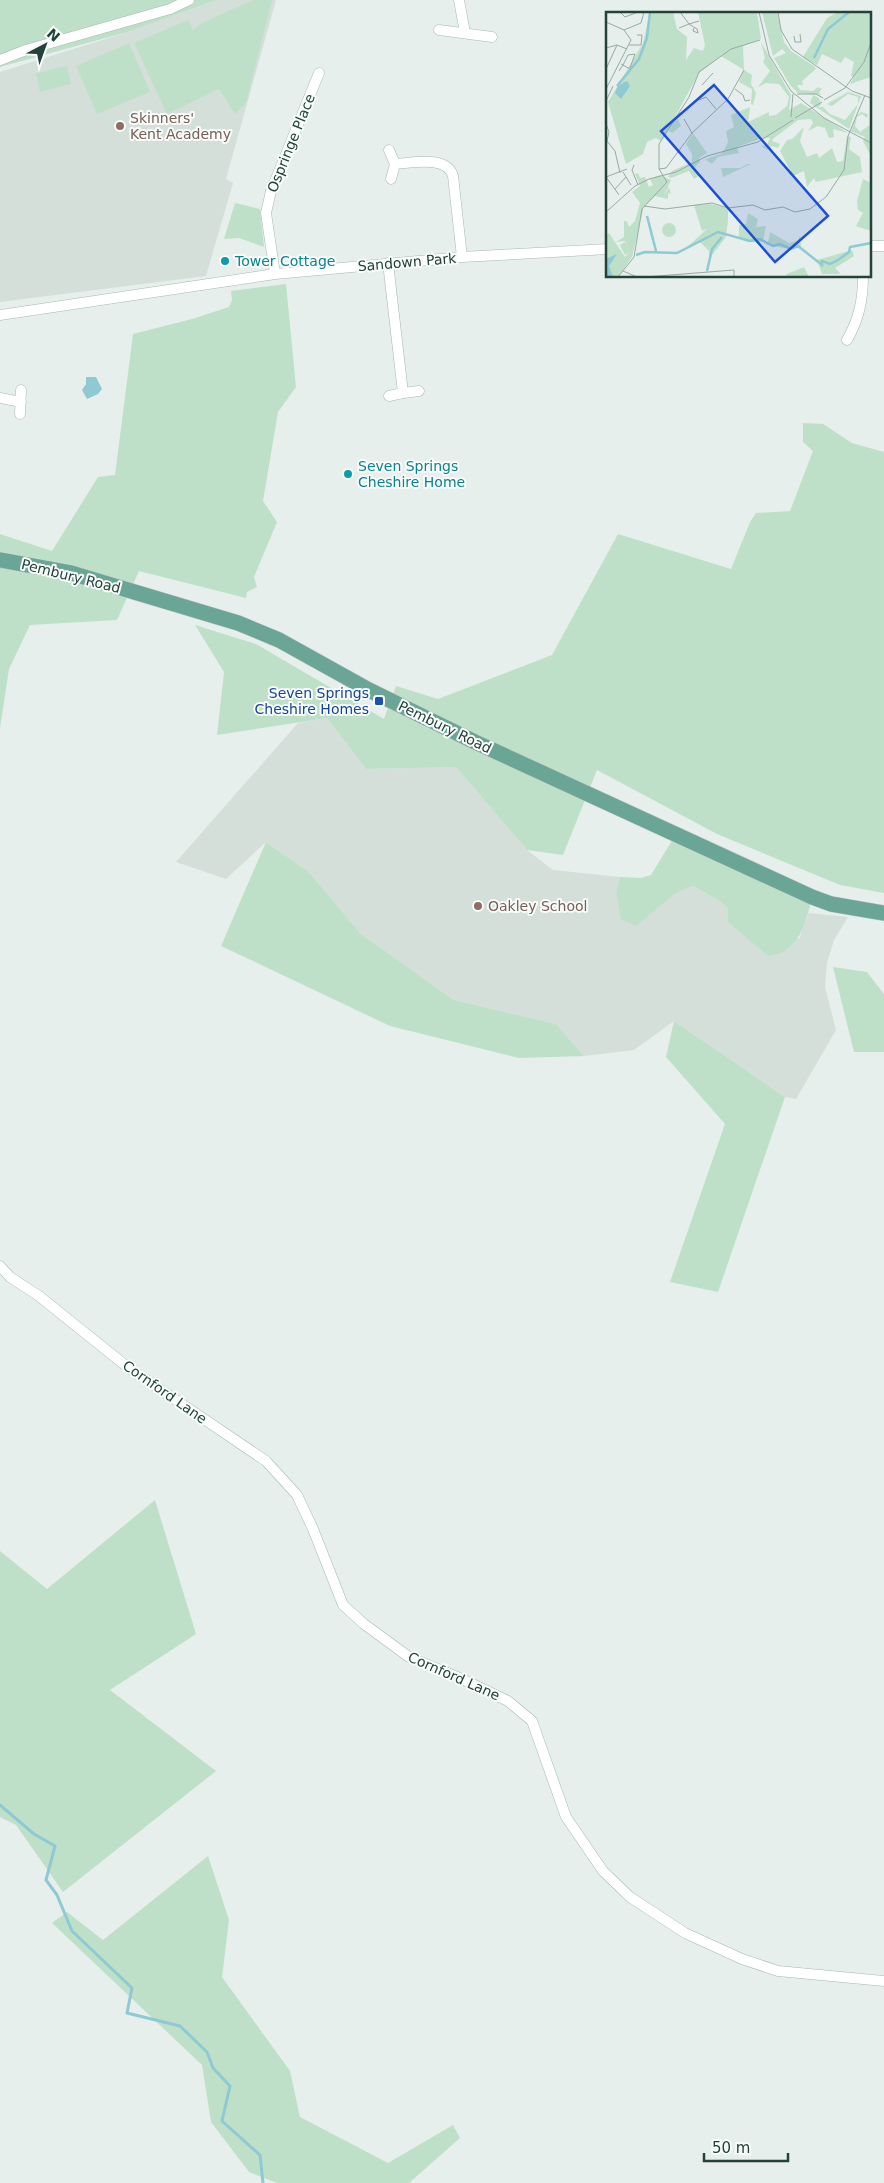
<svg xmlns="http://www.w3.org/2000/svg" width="884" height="2183" font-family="'DejaVu Sans',sans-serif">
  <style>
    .built { fill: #d4dfda }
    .green { fill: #bfe0c8 }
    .water { fill: #8ec9d4 }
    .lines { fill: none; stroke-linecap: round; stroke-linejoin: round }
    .stream { stroke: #8ec9d4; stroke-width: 3 }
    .street-casing { stroke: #a8b8b2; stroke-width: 11 }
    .primary-casing { stroke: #c2cac8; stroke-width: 16 }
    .street { stroke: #fff; stroke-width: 10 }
    .primary { stroke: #6aa596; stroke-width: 15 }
    .education-dot { fill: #8d6e63; stroke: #f7fbf9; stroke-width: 2 }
    .culture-dot { fill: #0f9aa8; stroke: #f7fbf9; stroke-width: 2 }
    .transit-dot { fill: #1a4fb4; stroke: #f7fbf9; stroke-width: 2 }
    .labels { text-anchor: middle; stroke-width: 4; stroke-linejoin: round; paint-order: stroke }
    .education-label { font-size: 14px; fill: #785e54; stroke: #f7fbf9; text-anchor: start }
    .street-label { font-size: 14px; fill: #24423a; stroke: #f7fbf9 }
    .culture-label { font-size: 14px; fill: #0d838f; stroke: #f7fbf9; text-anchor: start }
    .transit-label { font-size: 14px; fill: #164399; stroke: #f7fbf9; text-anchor: end }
    .inset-river { fill: none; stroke: #8ec9d4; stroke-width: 2.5 }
    .inset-road { fill: none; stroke: #98aaa4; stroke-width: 1 }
    .view { fill: #1d4ed8; fill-opacity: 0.15; stroke: #1d4ed8; stroke-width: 2.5 }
    .inset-edge { fill: none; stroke: #24423a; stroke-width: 2.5 }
  </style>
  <rect width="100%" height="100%" fill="#e6efeb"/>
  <path class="built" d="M217,0H276L226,179L233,183L206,276L0,302V72L131,31Z
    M327,718L366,769L456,767L527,850L553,870L620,877L616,892L635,926L676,893L693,886L721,902L728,909L799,939L809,913L848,917L834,940L827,963L825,987L836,1030L796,1099L785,1097L674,1021L634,1050L584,1056L556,1024L454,1000L360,933L309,872L266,842L226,879L176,862L298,723Z"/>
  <path class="green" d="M0,0H217L131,31L0,67Z
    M253,0H272L246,103L235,114L219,89L167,114L134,43L188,20L193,30L202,23Z
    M129,43L150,92L97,114L76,66Z
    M67,66L71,84L40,92L36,73Z
    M235,203L260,209L264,247L239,238L224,239Z
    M286,284L296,387L278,412L263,501L277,522L254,577L257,587L247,592L246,598L139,571L117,620L30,625L9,669L0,728V534L52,551L98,477L115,475L133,334L192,319L229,307L232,300L231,291Z
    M803,423L823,424L852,443L884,452V893L840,885L717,834L597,770L563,855L527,850L456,767L366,769L327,718L217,735L224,672L195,625L256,644L384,719L396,686L438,699L552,655L618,534L731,569L750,522L756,513L790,511L813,451L803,442Z
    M676,834L812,897C806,924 799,952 768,956L728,922V909L721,902L693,886L676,893L636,926L621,919L616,892L620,877L641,878L651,875Z
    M266,842L309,872L360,933L454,1000L556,1024L584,1056L519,1058L390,1026L221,946Z
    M833,967L867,972L884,994V1052H854Z
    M674,1021L785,1097L718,1292L670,1282L725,1124L666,1057Z
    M155,1500L196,1634L110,1690L216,1771L63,1892L16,1825L0,1817V1551L47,1589Z
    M208,1856L229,1920L222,1977L290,2071L300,2117L388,2163L453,2125L460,2138L409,2183H277L249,2172L211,2122L202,2065L52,1923L67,1912L103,1940Z"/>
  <path class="water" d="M86,377H96L102,389L98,394L87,399L82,390L86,384Z"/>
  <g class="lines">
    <path class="stream" d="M0,1805L34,1834L55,1846L46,1880L57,1895L72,1931L132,1988L127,2013L180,2026L207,2052L213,2068L230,2086L222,2121L260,2155L263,2183"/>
    <g class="street-casing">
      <path id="street" d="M459,0L465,33
        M439,30L492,37
        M0,60L26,50L170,9L189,0
        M389,150L395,164
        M391,179L395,164C412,163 447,155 453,176L462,257
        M870,246H884
        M388,263L403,393L419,391
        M275,274L266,213L271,191L319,73
        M0,315L275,274L462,257L608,249
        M847,340C859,319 863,300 863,276
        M389,396L403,393
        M0,398L21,402
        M20,414L21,390
        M0,1266L10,1277L39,1296L130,1369L266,1461L297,1495L313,1529L343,1605L364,1624L409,1657L460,1678L508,1701L532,1721L566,1817L603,1871L630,1897L685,1933L742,1959L778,1971L884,1981"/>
    </g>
    <g class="primary-casing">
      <path id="primary" d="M0,560L71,573L238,623L279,640L369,690L475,742L812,897L831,904L884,913"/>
    </g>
    <use href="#street" class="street"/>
    <use href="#primary" class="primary"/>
  </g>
  <g class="education-dot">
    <circle cx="120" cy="126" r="5"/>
    <circle cx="478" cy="906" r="5"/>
  </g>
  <g class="culture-dot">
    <circle cx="225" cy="261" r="5"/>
    <circle cx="348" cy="474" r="5"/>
  </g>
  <rect class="transit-dot" x="374" y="696" width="10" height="10" rx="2.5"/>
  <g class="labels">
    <g class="education-label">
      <text x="130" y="123">Skinners'<tspan x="130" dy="16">Kent Academy</tspan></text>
      <text x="488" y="911">Oakley School</text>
    </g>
    <g class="street-label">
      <text transform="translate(291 143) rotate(-68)" y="5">Ospringe Place</text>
      <text transform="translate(407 262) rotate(-5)" y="5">Sandown Park</text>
      <text transform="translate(71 576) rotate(14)" y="5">Pembury Road</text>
      <text transform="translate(445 727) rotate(26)" y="5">Pembury Road</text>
      <text transform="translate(165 1392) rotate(35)" y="5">Cornford Lane</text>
      <text transform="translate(454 1676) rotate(24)" y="5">Cornford Lane</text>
    </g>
    <g class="culture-label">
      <text x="235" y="266">Tower Cottage</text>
      <text x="358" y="471">Seven Springs<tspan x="358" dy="16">Cheshire Home</tspan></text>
    </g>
    <g class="transit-label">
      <text x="369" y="698">Seven Springs<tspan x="369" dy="16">Cheshire Homes</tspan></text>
    </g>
  </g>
  <g transform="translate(606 12)">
    <rect width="265" height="265" fill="#e6efeb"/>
    <path d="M44,0H67L71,17L81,25L80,48L88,36L97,39L99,33L92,0H151L155,27L137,34L138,58L115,44L93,61L70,103L75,114L66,121L63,119L66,112L55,129L50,126L41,130L37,142L20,152L2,90L37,31ZM156,0H171L178,30L185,39L208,54L210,57L196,69L197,73H191L194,78L207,79L212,75L216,77L213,80L215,83L192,81L184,73L168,46L180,41L176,37L167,44ZM232,0H265V65L244,72L248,65L245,64L248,50L239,45L235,51L216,42L211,53L197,45L221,6ZM155,30L185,83L183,98L195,91L242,121L227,117L228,125L223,126L219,116L212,114L202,119L207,111L205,107L192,108L168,126L166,129L174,132L172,136L166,134L161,138L155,134L161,133L164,126H156L131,135L133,141L112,145L106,152L99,147L115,142L118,138L122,130L120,119L128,115L125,103L144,95L142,110L163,100V104L170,103L181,94L183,85L173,72L160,71L152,75L164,59L157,50L159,46ZM138,58L146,63L145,72L150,81L147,93L145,92L146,77L133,70ZM242,80L255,84L243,117L204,91L207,83L213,86L215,93L212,95H217L224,102L239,108L252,92V85L242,82L226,94L221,92ZM255,100L262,102L261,106L256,102L251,105L249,114L254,120L265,112V144L257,129L259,125L245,119L251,103ZM198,115L194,129L201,145L211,141L213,146L226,136L231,150L237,149L241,124L245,125L243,137L254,145L256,160L210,170L208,166L201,175L198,159L187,164L174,139L181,128L186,127ZM87,121L101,141L93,146L94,150L89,155L93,164L88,167L83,159L65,166L62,165L66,159L86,150V142L80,132ZM142,152H145L117,165L115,156H134ZM32,161L34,166L39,165L43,175L47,173L44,167L54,163L65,168L58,184L63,175L65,182L62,181V187L49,184L38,194L26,245L12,265H0V223L3,221L19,245L24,240L19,243L14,233L19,230L23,237L19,229L10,230L18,225V209H21L23,215L29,209L34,191L26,180L34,174L29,162ZM257,167L265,171V219L250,214L257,201L252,198L251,189ZM104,192L122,196V208L120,225L103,247V239L94,230L79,237L101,217L96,219L88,193ZM142,201L152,207L150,215L160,214L157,230H142L133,226V213L140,212ZM56 218a7 7 0 1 1 14 0a7 7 0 1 1-14 0ZM164,220L183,231L191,229L194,224L195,235L183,237L158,232L162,230ZM246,238L248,244L229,256L235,262H216L211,248ZM198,255L203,265H180L181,262Z" fill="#bfe0c8"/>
    <path d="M21,69L24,74L15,87L9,81L12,74ZM11,242L3,254L7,265H0V247Z" fill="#8ec9d4"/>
    <path class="inset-river" d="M208,46L222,17L243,0M11,74L33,47L41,26L44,0M41,204L50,239M30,243L39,240L71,241L112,220L144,229L154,227L167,234L174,232L185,237L192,234L216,253V249L224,252L232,248L243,240L244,235L265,231M101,259L106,237L116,225"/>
    <path class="inset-road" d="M14,0L19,5L32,0M74,0L83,12L93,9M153,0L163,43L185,79L218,106L265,131M172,0L175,18L186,37L246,79M0,10L18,18L25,28L0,77M73,16L83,12L91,17L92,21L87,19L88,16M18,18L35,11L38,0M188,24L189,30H195L194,22M23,33H35L36,23H31M0,36L11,33L21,37M0,57L11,33M13,59L17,53L22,43L29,42L24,56H22L17,53L15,52M96,73L107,61M129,77L137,83L139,89L144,88M246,79L265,86M191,82H210L217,86M93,88L100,85L110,97M218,88L239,76L258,50L265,31M0,89L7,74M185,105L187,82M189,106L216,90M78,107L86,121M0,112L3,120L1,129M1,129L9,139L14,161M28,153L26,158L32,173M53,157L60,156L86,121L122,87L138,58M17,160L25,173M0,165L21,157M0,165L13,183M9,177L20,165M38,194L59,197L106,191L122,196L147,193L159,198L177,195L189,200L204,197L220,185L238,158L242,124L259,83M0,200L29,174L43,167L70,160L101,144L152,130L187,108M17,259L31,265M12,265L28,245L36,197L61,170L53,157V132L83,85L93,60L125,37L154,28M39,265L128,258V265"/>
    <path class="view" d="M108,73L222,204L169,250L55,119Z"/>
    <rect width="265" height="265" class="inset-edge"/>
  </g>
  <g transform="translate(45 45) rotate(41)" stroke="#f7fbf9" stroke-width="4" paint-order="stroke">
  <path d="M0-4L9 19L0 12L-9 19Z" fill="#24423a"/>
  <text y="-8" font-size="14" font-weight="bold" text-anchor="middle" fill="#24423a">N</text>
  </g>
  <path d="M704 2153v8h84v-8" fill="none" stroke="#24423a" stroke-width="2.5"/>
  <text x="712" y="2153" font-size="15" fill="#24423a" stroke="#f7fbf9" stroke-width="4" paint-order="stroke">50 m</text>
</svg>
